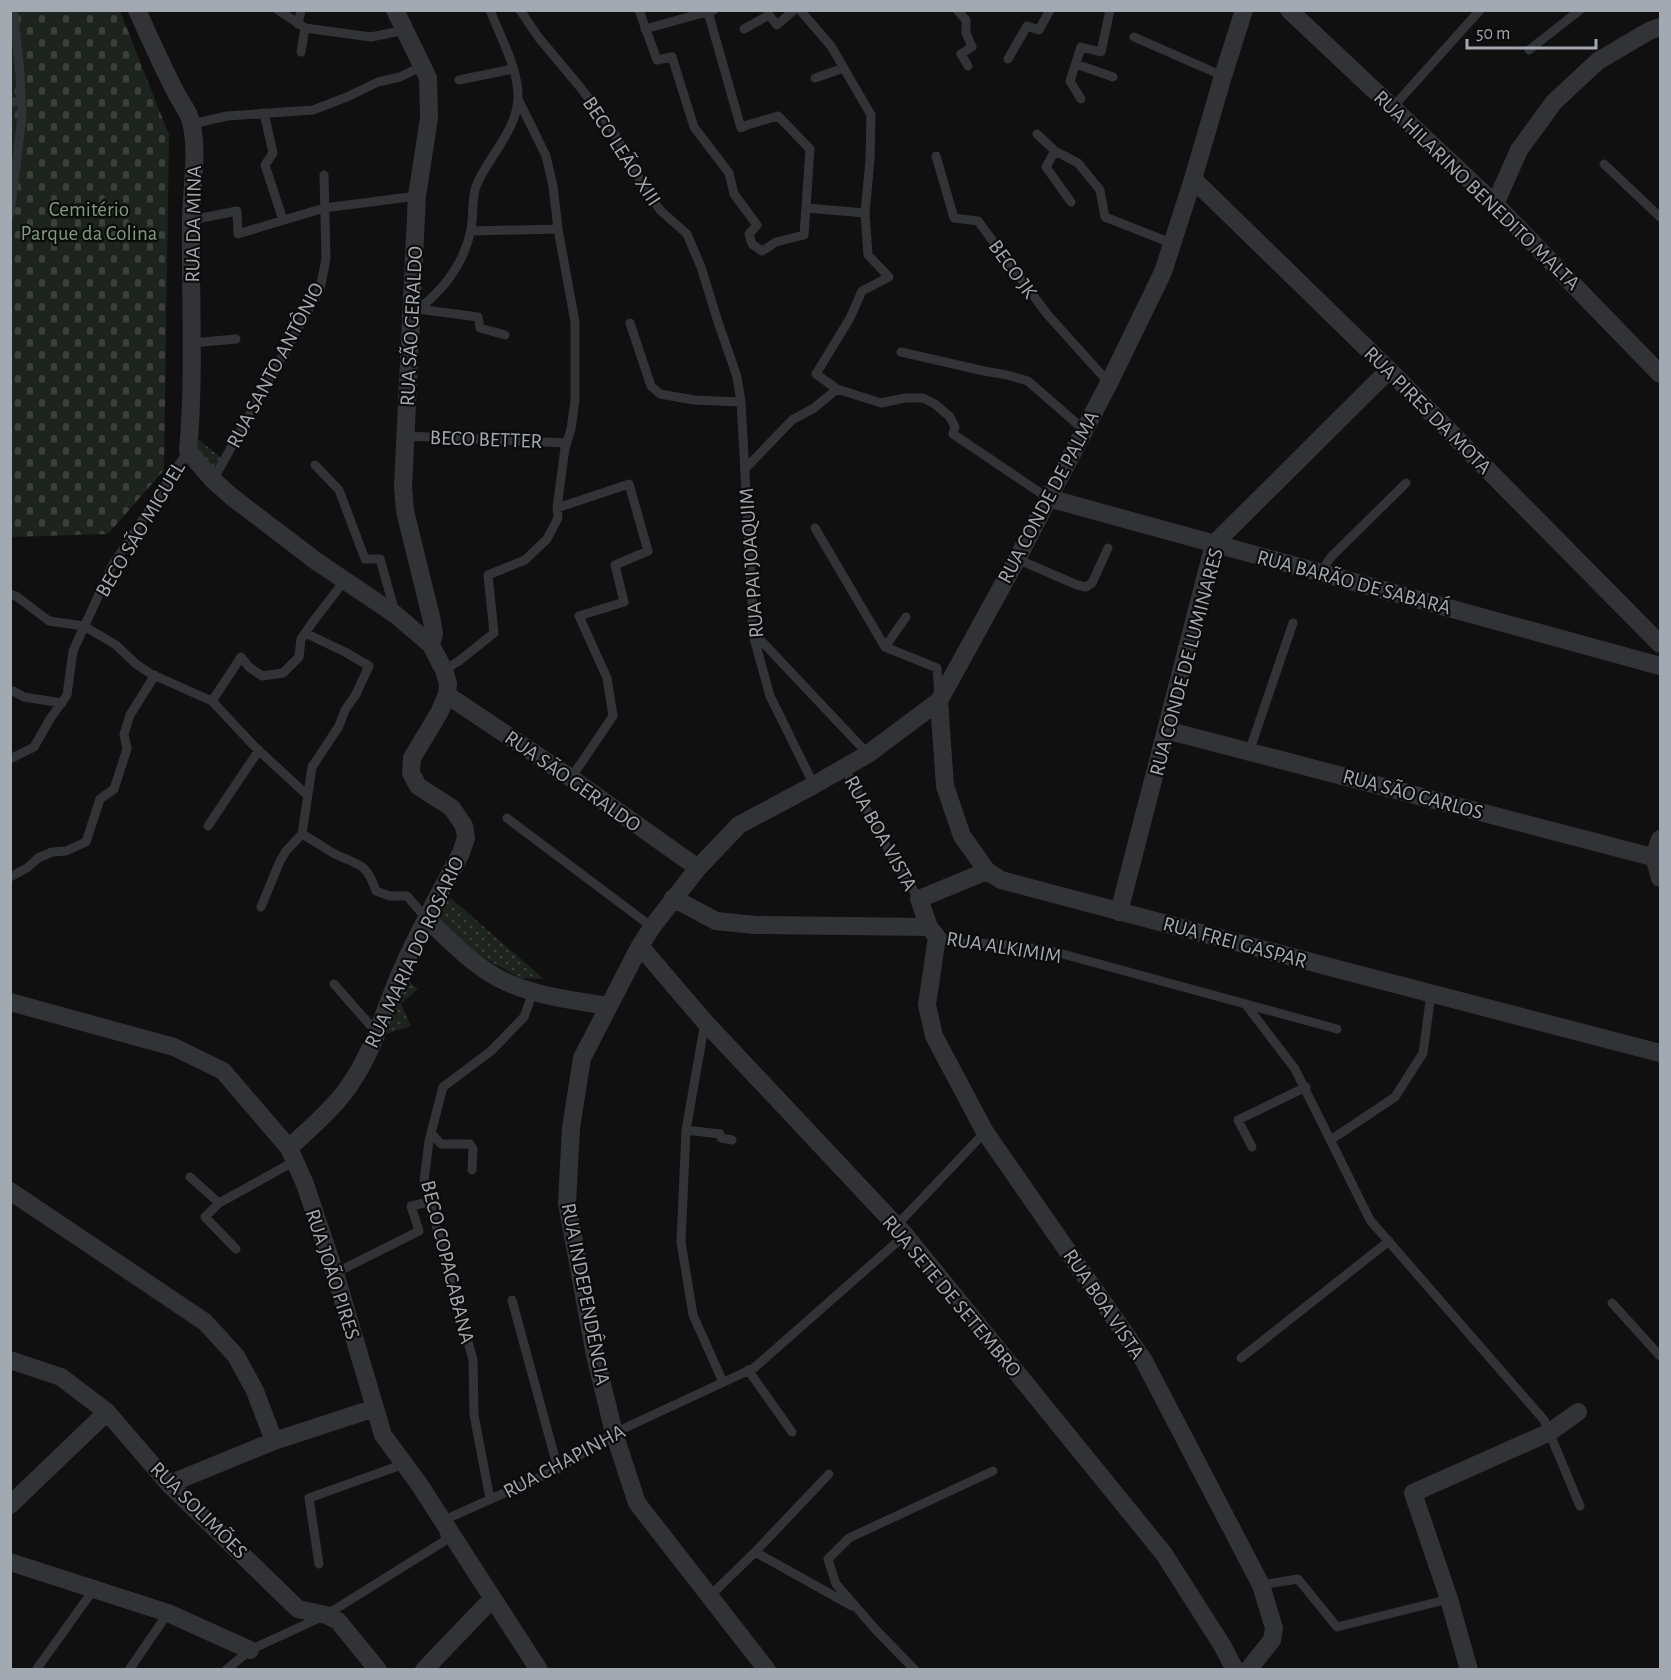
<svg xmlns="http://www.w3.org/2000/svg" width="1671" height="1680" font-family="'Alegreya Sans',sans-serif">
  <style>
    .cemetery { fill: url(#cemetery-stones) }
    .park { fill: url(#park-dots) }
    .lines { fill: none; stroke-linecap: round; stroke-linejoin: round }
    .lane { stroke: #313336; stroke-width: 9 }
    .street { stroke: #313336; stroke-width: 18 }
    .labels { text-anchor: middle; stroke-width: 4.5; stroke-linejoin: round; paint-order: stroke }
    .street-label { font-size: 21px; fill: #a3a9b0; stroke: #0b0b0c }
    .park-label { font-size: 21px; fill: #7f997c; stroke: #0b0b0c }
  </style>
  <defs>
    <pattern id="cemetery-stones" width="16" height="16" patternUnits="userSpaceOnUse" patternTransform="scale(1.5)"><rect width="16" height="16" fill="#1d231d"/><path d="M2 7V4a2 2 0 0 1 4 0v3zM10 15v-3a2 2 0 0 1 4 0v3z" fill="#3b403b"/></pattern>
    <pattern id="park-dots" width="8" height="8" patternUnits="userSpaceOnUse" patternTransform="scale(1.5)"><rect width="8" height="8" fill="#1d231d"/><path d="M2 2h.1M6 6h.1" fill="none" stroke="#3b403b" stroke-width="1.8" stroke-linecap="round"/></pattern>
  </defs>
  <rect width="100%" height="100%" fill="#101011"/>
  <path class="cemetery" d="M10,11H120L169,135L164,470L108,534L11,537Z"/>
  <path class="park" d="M196,438L222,458L213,475L194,448Z
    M445,893L544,979L520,978L472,951L432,911Z
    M404,977L418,989L401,1004L411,1026L386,1034Z"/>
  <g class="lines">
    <path class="lane" d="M278,10L305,28L371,37L405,30
      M520,10L539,38L580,87L612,129L648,194L661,211L687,234L701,267L718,322L733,365L737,377L741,402L752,598V631L770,696L814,785
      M639,10L657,60L672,57L694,127L729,173L734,194L757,225L749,234L752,244L762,251L776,242L804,235L810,149L778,116L747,125L741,128L708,12
      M800,10L831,46L871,115L870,160L865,213L868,255L889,277L862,291L850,318L816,374L837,389L881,403L905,398H923L935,404L950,417L955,427L953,434L1048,498
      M957,10L966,20V33L972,47L961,54L968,66
      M298,24L301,10
      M645,29L714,10
      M744,29L769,15L777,25L794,10
      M1134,37L1223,76
      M1529,50L1580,10
      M301,52L305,28
      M1008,59L1027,26L1039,30L1050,10
      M1076,64L1113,77
      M815,78L844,68
      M459,80L513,69
      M1081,99L1070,81L1081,47L1101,52L1110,10
      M10,103L21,100L20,73L13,10
      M1393,107L1480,10
      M264,113L273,153L265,165L283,220
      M192,124L227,116L313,110L347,97L378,82L400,77L422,66
      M1037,134L1055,151L1078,163L1100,190L1105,217L1171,243
      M1055,151L1046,167L1071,202
      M936,156L954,218L978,221L1047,314L1109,383
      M1604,164L1660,217
      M806,208L865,213
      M10,214L22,116L21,100
      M191,220L237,211L238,234L324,208L417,196
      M471,231L558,229
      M418,309L478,317L480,328L505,335
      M412,314C441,293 464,265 471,229C474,216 471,196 477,184C489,156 517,130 518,98C519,70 500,36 490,10
      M630,323L651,386L660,394L694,400L741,402
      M192,343L236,339
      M901,352L984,371L1007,375L1028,381L1083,429
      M405,436L567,443
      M315,465L339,490L365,559H380L395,612
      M745,469L792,420L814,408L837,389
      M213,480L320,289L326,259L324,175
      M557,508L629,484L648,551L615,565L624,602L579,616L607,678L613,716L571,778
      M815,528L885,647L937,668L939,695
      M1017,559L1077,585L1086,587L1092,583L1108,548
      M1320,573L1331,557L1406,483
      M10,594L16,596L49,621L84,626L116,645L136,664L151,674L212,701L254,746L307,795
      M754,633L868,754
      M885,647L906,617
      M444,670L459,661L494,633L488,575L525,560L547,539L558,518L557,508L565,448L571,429L575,400V322L558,229L553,186L546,156L518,99
      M13,691L24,697L62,703
      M212,701L241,657L249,667L262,676L283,673L299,657L301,639L312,623L345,580
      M1249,752L1293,623
      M10,759L34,747L50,719L67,695L73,651L112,566L188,451
      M844,767L892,857L919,899
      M507,818L652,927
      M208,826L259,750
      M302,834L312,767L339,726L345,710L355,696L369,666L345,652L305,633
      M302,834C313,840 324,848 335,854C360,866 366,862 376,891L390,896H407L427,919
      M10,877L27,868L38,858L52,852L66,851L86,842L100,799L114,789L127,749L124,734L130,715L155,675
      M261,907L280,861L286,851L302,834
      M937,937L962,943L1001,944L1048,950L1337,1029
      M334,984L378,1034
      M1247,1006L1295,1069L1370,1220L1544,1420L1580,1506
      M705,1022L686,1130L681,1242L693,1315L723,1382
      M686,1130L720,1134L721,1138L732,1140
      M431,1133L441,1144H470L473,1149L472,1170
      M1332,1139L1395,1097L1423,1053L1431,994
      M1252,1147L1238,1120L1306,1087
      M190,1177L219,1203
      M896,1226L985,1132
      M236,1249L205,1217L219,1203L295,1161
      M335,1273L419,1231L411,1206L429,1202
      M512,1300L558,1469
      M1612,1303L1660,1356
      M1241,1358L1389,1241
      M748,1370L792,1432
      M490,1499L474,1415L473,1360L424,1181L429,1141L443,1087L491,1051L524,1017L533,992
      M755,1552L852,1606
      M319,1564L309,1498L404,1464
      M1261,1585L1298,1579L1337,1627L1449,1599
      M709,1597L755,1552L829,1474
      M36,1670L94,1589
      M129,1670L168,1613
      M226,1670L250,1650L326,1615L446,1540L442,1521L558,1469L614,1433L754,1368L905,1235
      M915,1670L876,1630L836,1584L828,1559L849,1538L993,1471"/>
    <path class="street" d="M137,10C149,37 161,63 174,89C180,102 190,112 192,126C198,157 191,190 191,222C190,298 195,374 188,451L213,480L232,497L316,561L396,615L431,645L444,670L448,684L447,695L439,713L412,758L411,773L418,786L452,808L464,826L466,838L461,853C439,895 415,937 397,981C382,1018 371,1056 347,1089C331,1111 309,1129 289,1148
      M395,10L428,78L429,118L417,196L403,487L405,511L432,621L434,634L431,645
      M1289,10L1495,204L1660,374
      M1193,179L1389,370L1660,644
      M1495,204L1519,150L1554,102L1598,61L1649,31L1660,27
      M1048,498L1660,666
      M447,695L571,778L698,868
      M939,701L945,786L962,836L987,871L1001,880L1345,971L1660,1053
      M1166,730L1660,859
      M1660,839L1654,857L1660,878
      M987,871L919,899L929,927L937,937L927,1005L934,1036L985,1132L1144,1361L1261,1585L1274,1628L1272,1640L1248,1670
      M673,898L716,921L756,925L929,927
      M1119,912L1214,544L1389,370
      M427,919C449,940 471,963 498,978C532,996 572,1000 609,1006
      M640,946L705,1022L905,1235L1164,1554L1222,1645L1235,1670
      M10,1002L174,1047L223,1071L289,1148L305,1184L335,1273L383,1435L419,1484L539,1670
      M10,1191L205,1322L236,1356L255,1391L274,1441
      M10,1360L61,1377L107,1412L169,1484L298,1609L326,1615L338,1621L378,1670
      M169,1484L274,1441L375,1408
      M10,1505L107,1412
      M10,1562L168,1613L250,1650
      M424,1670L492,1599
      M767,1670L637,1503L614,1433L595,1355L567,1203L571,1128L582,1058L640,946L652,927L698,868L739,825L814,785L868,754L939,701L1017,559L1109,383L1163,272L1193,179L1223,76L1244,10
      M1469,1670L1449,1599L1413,1493L1550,1432L1578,1412"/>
  </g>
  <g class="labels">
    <g class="street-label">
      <text transform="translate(622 151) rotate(57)" y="7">BECO LEÃO XIII</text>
      <text transform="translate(1477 190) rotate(44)" y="7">RUA HILARINO BENEDITO MALTA</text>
      <text transform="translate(193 224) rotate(-89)" y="7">RUA DA MINA</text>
      <text transform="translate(1013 269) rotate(54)" y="7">BECO JK</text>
      <text transform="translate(411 326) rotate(-87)" y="7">RUA SÃO GERALDO</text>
      <text transform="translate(275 365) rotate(-62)" y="7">RUA SANTO ANTÔNIO</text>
      <text transform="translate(1428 410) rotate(45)" y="7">RUA PIRES DA MOTA</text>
      <text transform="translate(486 439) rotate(2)" y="7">BECO BETTER</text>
      <text transform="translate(1048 497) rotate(-62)" y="7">RUA CONDE DE PALMA</text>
      <text transform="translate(140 529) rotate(-59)" y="7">BECO SÃO MIGUEL</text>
      <text transform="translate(751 563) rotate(-94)" y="7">RUA PAI JOAQUIM</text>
      <text transform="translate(1354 582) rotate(15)" y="7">RUA BARÃO DE SABARÁ</text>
      <text transform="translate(1186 662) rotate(-75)" y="7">RUA CONDE DE LUMINARES</text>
      <text transform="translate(573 781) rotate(35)" y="7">RUA SÃO GERALDO</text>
      <text transform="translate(1413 794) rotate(15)" y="7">RUA SÃO CARLOS</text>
      <text transform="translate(881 833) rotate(61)" y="7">RUA BOA VISTA</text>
      <text transform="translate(1235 942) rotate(15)" y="7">RUA FREI GASPAR</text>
      <text transform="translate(1004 947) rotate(9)" y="7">RUA ALKIMIM</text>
      <text transform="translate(414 952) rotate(-65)" y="7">RUA MARIA DO ROSARIO</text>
      <text transform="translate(448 1262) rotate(76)" y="7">BECO COPACABANA</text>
      <text transform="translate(333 1274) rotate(72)" y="7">RUA JOÃO PIRES</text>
      <text transform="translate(586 1294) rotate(79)" y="7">RUA INDEPENDÊNCIA</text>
      <text transform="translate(952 1296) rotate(50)" y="7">RUA SETE DE SETEMBRO</text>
      <text transform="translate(1104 1304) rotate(56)" y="7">RUA BOA VISTA</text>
      <text transform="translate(564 1461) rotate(-28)" y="7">RUA CHAPINHA</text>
      <text transform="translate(199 1510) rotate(45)" y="7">RUA SOLIMÕES</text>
    </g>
    <g class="park-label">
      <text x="89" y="216">Cemitério<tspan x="89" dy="24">Parque da Colina</tspan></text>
    </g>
  </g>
  <rect width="1671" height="1680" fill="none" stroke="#a3a9b0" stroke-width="24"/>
  <path d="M1467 39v9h129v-9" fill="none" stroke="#a3a9b0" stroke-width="3"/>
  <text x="1476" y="39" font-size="18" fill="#a3a9b0" stroke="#0b0b0c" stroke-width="4.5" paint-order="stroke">50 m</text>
</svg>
